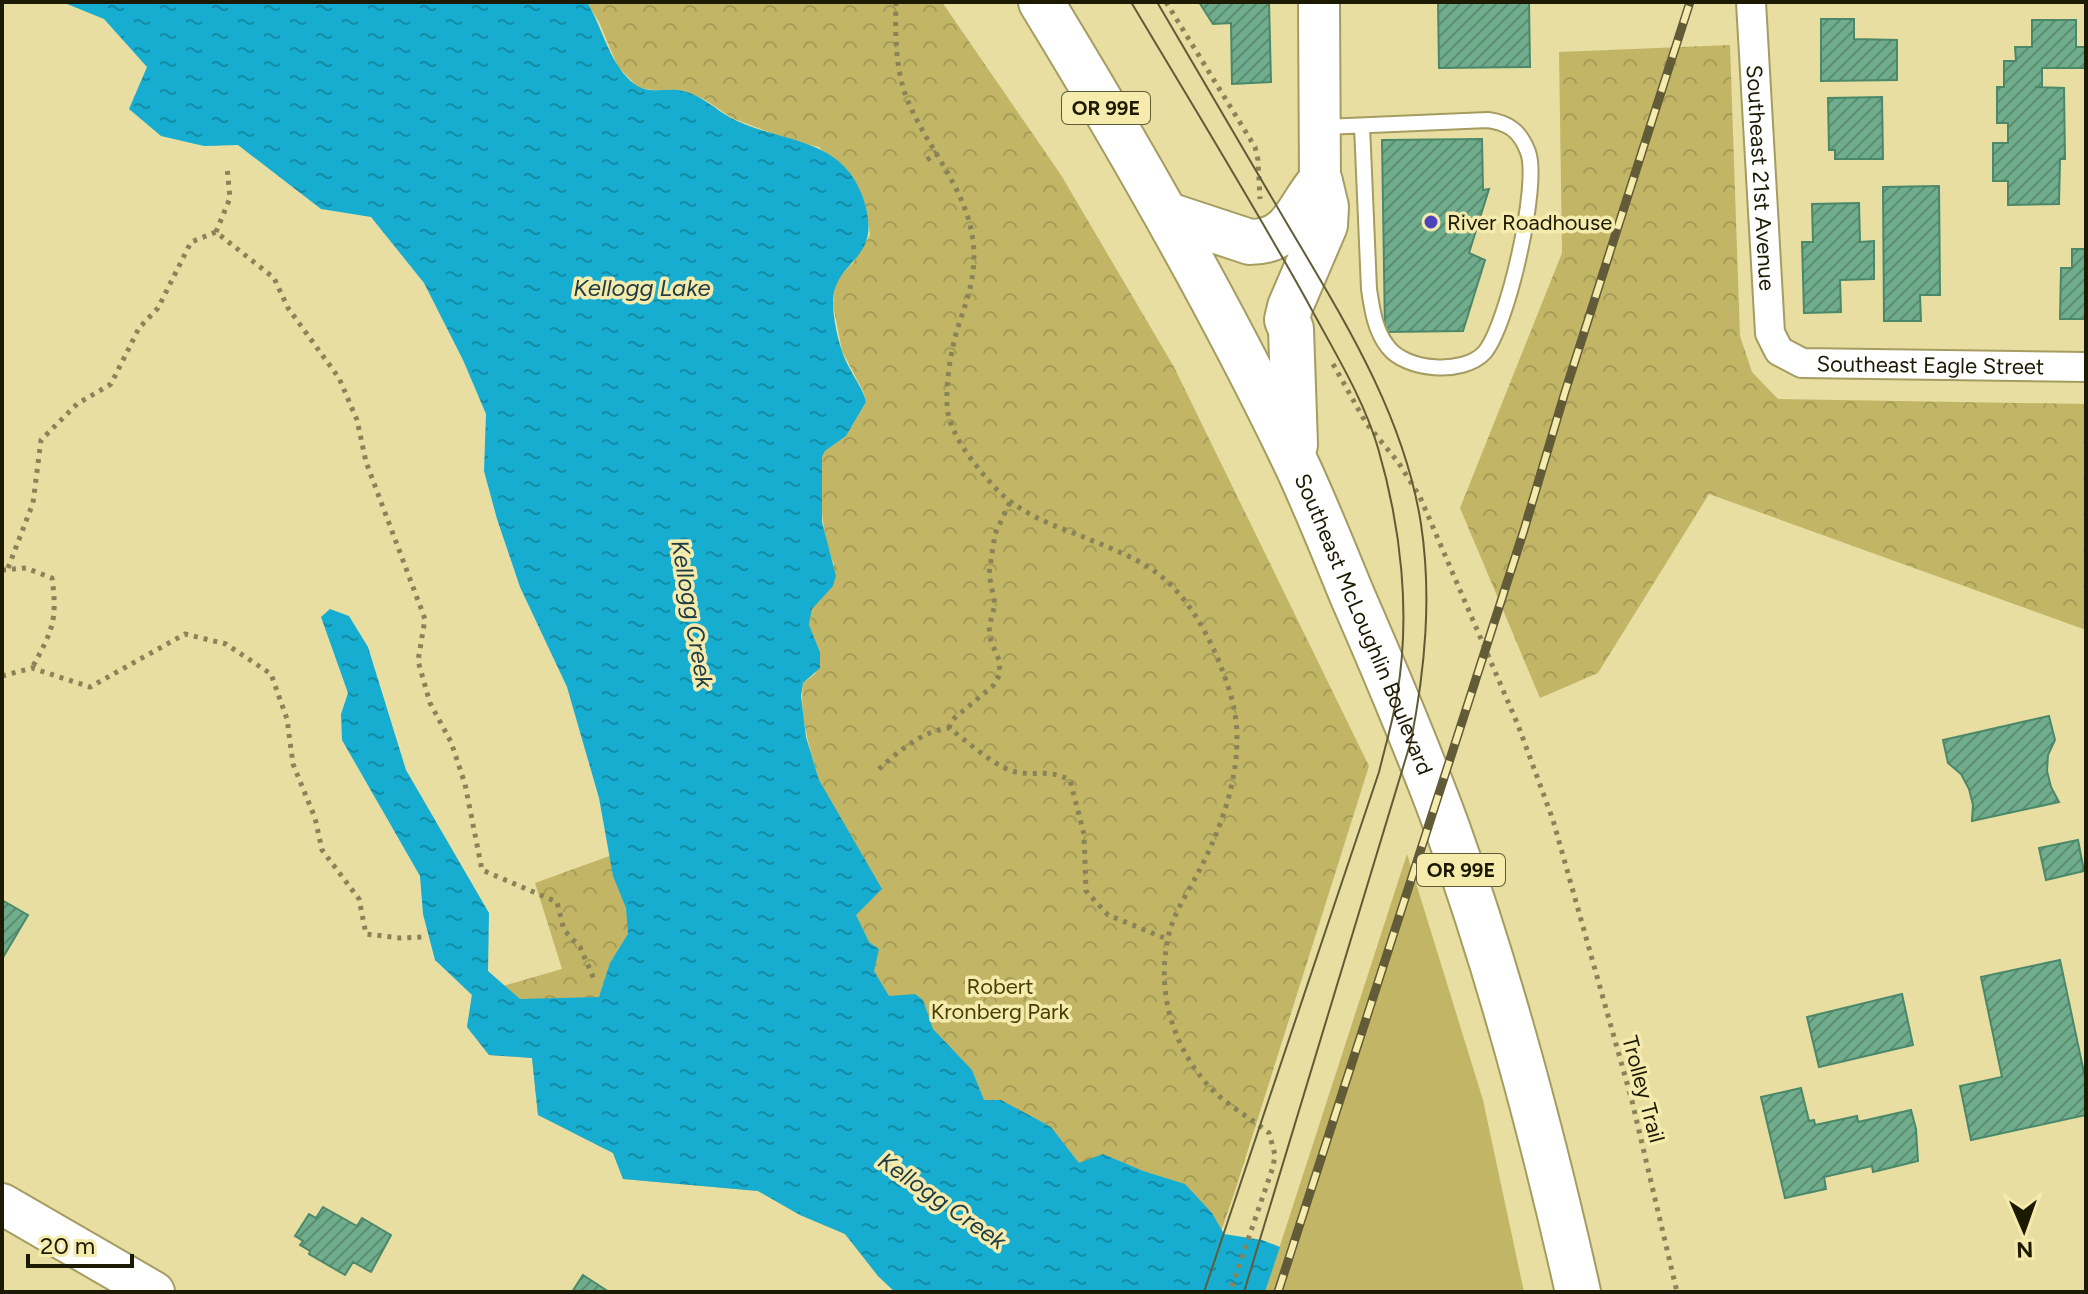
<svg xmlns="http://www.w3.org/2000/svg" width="2088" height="1294" font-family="Figtree,sans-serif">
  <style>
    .grass { fill: #c2b666 }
    .park { fill: url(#park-crowns) }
    .water { fill: url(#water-ripples) }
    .building { fill: url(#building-hatch); stroke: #4b886a; stroke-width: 2 }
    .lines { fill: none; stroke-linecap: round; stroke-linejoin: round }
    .lane-casing { stroke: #a59c61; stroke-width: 18 }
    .street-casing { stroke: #a59c61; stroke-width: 32 }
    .secondary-casing { stroke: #a59c61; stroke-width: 44 }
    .primary-casing { stroke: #a59c61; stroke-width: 48 }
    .path { stroke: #8a8358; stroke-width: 5; stroke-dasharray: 4 6; stroke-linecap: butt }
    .lane { stroke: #fff; stroke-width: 14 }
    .street { stroke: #fff; stroke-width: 28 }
    .secondary { stroke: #fff; stroke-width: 40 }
    .primary { stroke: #fff; stroke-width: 44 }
    .tram { stroke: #615b38; stroke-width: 2 }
    .rail-casing { stroke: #615b38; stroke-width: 9 }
    .rail { stroke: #f5ebad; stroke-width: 6; stroke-dasharray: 18; stroke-linecap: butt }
    .poi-dot { fill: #4d43ba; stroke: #f5ebad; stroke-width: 3 }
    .labels { text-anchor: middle; stroke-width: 7; stroke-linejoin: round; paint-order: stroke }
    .shield { fill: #f5ebad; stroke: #5e5936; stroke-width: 2 }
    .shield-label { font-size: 20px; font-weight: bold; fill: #1d1a03 }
    .street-label { font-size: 22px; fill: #1d1a03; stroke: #f5ebad }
    .poi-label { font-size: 22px; fill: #1d1a03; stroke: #f5ebad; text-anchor: start }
    .park-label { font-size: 22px; fill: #473e03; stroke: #f5ebad }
    .water-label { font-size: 24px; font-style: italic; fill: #213c45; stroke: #f5ebad }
  </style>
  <defs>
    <pattern id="park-crowns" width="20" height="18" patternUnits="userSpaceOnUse" patternTransform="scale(2)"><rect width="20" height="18" fill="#c2b666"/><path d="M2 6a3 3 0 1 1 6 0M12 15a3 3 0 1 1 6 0" fill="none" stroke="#a69c57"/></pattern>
    <pattern id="water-ripples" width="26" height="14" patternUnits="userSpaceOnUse" patternTransform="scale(2)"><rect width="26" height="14" fill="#16add1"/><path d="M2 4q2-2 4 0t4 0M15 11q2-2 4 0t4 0" fill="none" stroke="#138ca7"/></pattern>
    <pattern id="building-hatch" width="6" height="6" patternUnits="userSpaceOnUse" patternTransform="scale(2)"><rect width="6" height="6" fill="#6fad8d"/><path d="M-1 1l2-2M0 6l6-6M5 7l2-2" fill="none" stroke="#5b8c71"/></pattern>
  </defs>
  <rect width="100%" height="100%" fill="#e8dea1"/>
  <path class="grass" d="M1407,854L1483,1100L1524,1292H1265Z"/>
  <path class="park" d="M587,2H942L1061,175L1174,367L1369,766L1235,1191L1200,1292H895L878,1276L845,1234L800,1215L758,1191L623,1179L613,1153L538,1115L532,1058L489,1055L467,1027L472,995L562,969L535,883L819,780C810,749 799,716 803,683L815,674L820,652L809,626L812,609L821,598L834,565C820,530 820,494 822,457L825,451L846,436L866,402L863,391L842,351L833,304L835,286L842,274L853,263L870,235L867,212L861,193L819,147L792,141L732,118L704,99L682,90H654L639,88L618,67L599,22Z
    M1730,45L1740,336L1752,372L1778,399L2086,404V630L1709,494L1598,673L1540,698L1460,508L1562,253L1559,52Z"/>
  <path class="water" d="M62,2H587C603,28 610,67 636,85C650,95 668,87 684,91C702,96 715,109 731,118C779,143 840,136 862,195C887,264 832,256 833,305C834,325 840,352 850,369C856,381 863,389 866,402L846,436L825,451L822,457V522L836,576L833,586L812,609L809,625L820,652V668L803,683L801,696L806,737L819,780L882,889L856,915L869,942L879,949L874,971L889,996L915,994L923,1000L933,1029L972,1070L984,1100H1001L1051,1127L1079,1163L1103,1154L1143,1171L1185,1184L1212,1213L1224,1234L1262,1240L1280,1247L1265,1292H895L878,1276L845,1234L800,1215L758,1191L623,1179L613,1153L538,1115L532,1058L489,1055L467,1027L472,995L435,960L423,914L420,876L342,740L341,714L348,693L321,617L330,609L349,616L368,647L406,770L489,913L488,971L520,999L599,997L610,963L628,934L626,908L613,876L599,798L567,687L520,587L497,519L484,471L486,414L463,360L424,283L371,217L321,209L238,145L204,146L161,136L129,109L147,67L104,19Z"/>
  <path class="building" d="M1199,2H1269L1271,82L1232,84L1231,23L1213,24Z
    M1438,2H1529L1530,67L1439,68Z
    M1821,19H1854V39L1897,40V80L1821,81Z
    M2032,20H2076V47H2086V68H2042V87H2035L2064,88L2065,159H2060L2059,204L2008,205V181H1993V143H2008V123H1997V87H2004V61H2016L2015,47H2032Z
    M1882,97L1883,159H1835V150H1829L1828,98Z
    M1482,139L1483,190L1489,189L1469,253L1485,260L1463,331L1385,332L1382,140Z
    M1939,186L1940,295H1920L1921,321H1884L1883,187Z
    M1859,203L1860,242L1874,241V279L1840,280L1841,312L1804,313L1802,242H1813L1812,204Z
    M2072,249H2086V319H2060L2061,268H2072Z
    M2049,716L2055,740L2048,755L2047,771L2051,787L2059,802L1972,821L1973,805L1969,789L1961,774L1948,763L1943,740Z
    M2078,840L2084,871L2046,880L2039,848Z
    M2,900L28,915L2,959Z
    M2060,960L2086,1082V1115L1971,1140L1960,1086L2002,1077L1981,977Z
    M1902,994L1913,1045L1819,1067L1807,1017Z
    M1801,1088L1809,1121L1814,1120L1815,1125L1857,1116L1858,1122L1911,1110L1916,1129L1918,1161L1873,1172L1872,1166L1824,1177L1826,1189L1785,1198L1761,1097Z
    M323,1207L357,1226L362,1218L391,1235L371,1272L353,1262L345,1275L309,1254L310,1251L300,1245L303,1241L295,1236L309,1214L316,1218Z
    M583,1275L609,1292H572Z"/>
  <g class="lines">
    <g class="lane-casing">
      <path id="lane" d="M1324,127L1488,120C1509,123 1520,131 1528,152C1540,184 1507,328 1484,353C1463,375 1406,371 1388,347C1375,331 1372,309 1369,289L1362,126"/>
    </g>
    <g class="street-casing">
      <g id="street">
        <path id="s1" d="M1751,2L1770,333L1779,351L1802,363L2086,367"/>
      </g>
    </g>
    <g class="secondary-casing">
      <path id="secondary" d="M1319,2L1320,182
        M2,1204L154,1292"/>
    </g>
    <g class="primary-casing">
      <g id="primary">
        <path id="s2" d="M1041,2C1132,151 1218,301 1294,459C1315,503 1333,549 1352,595C1386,673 1419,751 1448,830C1502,981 1543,1136 1578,1292"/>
        <path d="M1168,215L1250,242C1293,242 1297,208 1320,182"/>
        <path d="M1295,445L1291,329L1287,320L1290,307L1325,225L1326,207L1320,182"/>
      </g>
    </g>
    <path class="path" d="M896,2C895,37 895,75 911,108C931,152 967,191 973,241C977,273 968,297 958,327C951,349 944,390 948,413C953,438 974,464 990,482C1014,511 1047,523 1081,536C1105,546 1133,556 1154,571C1193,598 1218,652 1231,696C1248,754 1226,819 1199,871C1188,892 1173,914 1168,938C1157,990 1171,1042 1206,1083C1223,1103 1248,1116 1269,1133L1275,1155L1273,1167L1230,1292
      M1166,2L1255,147L1258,160L1260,199
      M927,160L937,152
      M216,232L230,198L227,167
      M1333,364L1366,423L1398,462L1420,497L1518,725L1553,820L1632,1101L1677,1292
      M8,568L33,503L41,440L77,404L111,384L139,328L158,308L191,242L216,232L274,278L288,308L339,378L357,420L366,462L425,619L418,661L430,703L451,742L465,784L482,870L557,902L564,930L580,947L594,979
      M2,570L26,568L52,578C58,621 52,631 32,668
      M2,676L32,668L90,687L185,634L226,644L271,674L287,719L293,764L315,818L322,850L359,899L366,934L400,938L423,937
      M949,728L952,720L993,686L1000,674L999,660L991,641L989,627L995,604L989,574L995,534L1010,502
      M879,769C899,751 922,731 949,728C967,741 987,760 1007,769C1029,779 1046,767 1070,780L1084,834L1086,891L1108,915L1167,939"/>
    <use href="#lane" class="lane"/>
    <use href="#street" class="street"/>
    <use href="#secondary" class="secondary"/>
    <use href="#primary" class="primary"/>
    <path class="tram" d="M1131,2C1190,101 1251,200 1307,301C1332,348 1363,397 1378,448C1401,527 1411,614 1397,695C1393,721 1385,747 1379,772L1204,1292
      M1157,2C1201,77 1245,152 1289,227C1344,320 1404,415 1421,524C1432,597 1425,669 1411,741L1244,1292"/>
    <g class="rail-casing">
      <path id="rail" d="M1278,1292L1524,530L1565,392L1690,2"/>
    </g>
    <use href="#rail" class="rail"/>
  </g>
  <circle class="poi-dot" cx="1431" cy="222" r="8"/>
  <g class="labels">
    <g class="shield">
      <rect x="1062" y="92" width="88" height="32" rx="6"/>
      <rect x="1417" y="854" width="88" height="32" rx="6"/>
    </g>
    <g class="shield-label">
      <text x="1106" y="115">OR 99E</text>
      <text x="1461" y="877">OR 99E</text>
    </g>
    <g class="street-label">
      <text dy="8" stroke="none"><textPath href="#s1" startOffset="176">Southeast 21st Avenue</textPath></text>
      <text dy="8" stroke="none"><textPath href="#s1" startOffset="506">Southeast Eagle Street</textPath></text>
      <text dy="8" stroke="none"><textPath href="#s2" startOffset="702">Southeast McLoughlin Boulevard</textPath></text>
      <text transform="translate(1644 1089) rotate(75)" y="8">Trolley Trail</text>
    </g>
    <g class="poi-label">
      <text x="1447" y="230">River Roadhouse</text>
    </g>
    <g class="park-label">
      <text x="1000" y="994">Robert<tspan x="1000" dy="25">Kronberg Park</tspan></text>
    </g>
    <g class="water-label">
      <text x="642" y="296">Kellogg Lake</text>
      <text transform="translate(692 614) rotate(80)" y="8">Kellogg Creek</text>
      <text transform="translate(942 1201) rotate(35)" y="8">Kellogg Creek</text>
    </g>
  </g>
  <rect width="2088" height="1294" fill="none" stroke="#1d1a03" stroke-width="8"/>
  <g transform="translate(2024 1230) rotate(178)" stroke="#f5ebad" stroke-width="6" paint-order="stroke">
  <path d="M0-6L14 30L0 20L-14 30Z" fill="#1d1a03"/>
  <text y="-12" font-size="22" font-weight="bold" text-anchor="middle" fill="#1d1a03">N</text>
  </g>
  <path d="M28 1254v12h104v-12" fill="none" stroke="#1d1a03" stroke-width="4"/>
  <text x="40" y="1254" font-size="24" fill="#1d1a03" stroke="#f5ebad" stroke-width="6" paint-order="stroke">20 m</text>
</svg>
